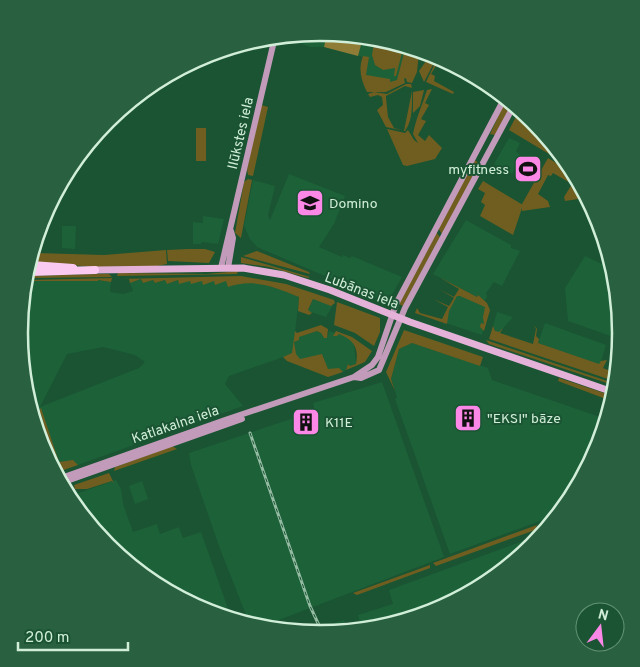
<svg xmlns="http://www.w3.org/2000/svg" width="640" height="667" font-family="Overpass,sans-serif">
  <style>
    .built { fill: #1d6139; fill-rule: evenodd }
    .green { fill: #6f5e20 }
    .forest { fill: #8f7c36 }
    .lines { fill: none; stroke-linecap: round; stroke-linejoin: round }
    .secondary { stroke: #c29bba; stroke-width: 6 }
    .primary { stroke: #e4b1d9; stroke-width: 7 }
    .highway { stroke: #fbcaf0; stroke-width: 8 }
    .rail-casing { stroke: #95bca3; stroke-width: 3 }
    .rail { stroke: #1a5432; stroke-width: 1; stroke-dasharray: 4; stroke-linecap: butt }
    .labels { text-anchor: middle; stroke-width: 4; stroke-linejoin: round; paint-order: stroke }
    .street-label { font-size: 14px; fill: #d1eed9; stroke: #1a5432 }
    .poi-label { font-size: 14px; fill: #d1eed9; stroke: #1a5432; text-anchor: start }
    .rim { fill: none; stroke: #d1eed9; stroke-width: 2.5 }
  </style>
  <rect width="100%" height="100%" fill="#1a5432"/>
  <path class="built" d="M320,32L413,51L407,77L386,85L364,82L367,58L325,47H310L295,41L296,37Z
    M509,138L520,143L516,151L521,156L512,174L494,164Z
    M289,174L345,196L334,224L319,247L342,257L343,255L350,258L352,256L402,277L389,300L386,302L257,247L250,239L244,226L253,180L275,186L268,215L270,220Z
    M203,216L224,219L218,244L202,242L201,244H193V222L203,223Z
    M466,220L511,245V248L520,251L502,286L494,282L486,293L487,297L484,301L478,295L477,297L433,274Z
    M62,226H76L75,249L62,248Z
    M585,256L608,267L621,334L619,339L568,321L565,288Z
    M141,279L143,283L153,280L155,283L166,280L167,284L178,280L179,284L190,280L246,281L277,288L299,297L294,342L299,340L298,337L317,331L321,333L323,337L327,338L329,331L339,334L351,339L354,344L356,364L350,366L348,364L346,370L343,372L339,368L331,371L326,367L323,355L302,360L296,356L294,348L292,354L229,376L225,384L243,406L58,472L42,449L19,333L29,281H98V280L111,282L110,292L124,294L133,291L130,283ZM103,347L135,355L145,362L139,368L40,407L67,354Z
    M463,294L487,307V319L482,335L446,323L448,311L456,295Z
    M313,299L333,305L326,317L308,311Z
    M497,312L513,317L499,333L495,331L493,326Z
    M545,323L606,345L600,365L538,343Z
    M412,343L488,368L492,380L603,418L605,414L600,411L603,407L606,408L598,449L554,516L450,554L395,399L397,398L395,390L391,379L399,349Z
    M382,382L444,557L268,624L248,620L219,546L191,465L189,453L315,411L313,403Z
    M116,480L121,489L123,504L133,532L157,524L160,534L179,527L183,538L201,532L231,617L204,612L107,546L73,495Z
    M142,481L148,499L135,504L129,486Z
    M542,534L533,547L435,612L361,627L358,615L393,604L389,590Z
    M344,620L347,629L320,635L307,632Z"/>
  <path class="green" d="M374,43L403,49L396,76H394L395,68L383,70L375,65L372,55Z
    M405,49L419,53L417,72L412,83L407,82L406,78L404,79L405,83L386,92H367C361,80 358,69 363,56L369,57L366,75L390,79V82L397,80Z
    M438,57L448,64L447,67L437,64L431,74L435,76L434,81L454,92L453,94L426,82Z
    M435,58L436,59L424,82L419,71L426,61Z
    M406,84H411L412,88L405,86L386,96V98L388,117L394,128L404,131L412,91C412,105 413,120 405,131L386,127L377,110L383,105L382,97L378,95L370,97L368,94L374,92L387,94Z
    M432,89L425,103L429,105L421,119L426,121L418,135L425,141L429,135L442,148L435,159L407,166L403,165L387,129L405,133L408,130L414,140L418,143L413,134C416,118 422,106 427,90Z
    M424,90L420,106L413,113V92Z
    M505,102L511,106L495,135L490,134Z
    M261,105L268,107L253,176L248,175L247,169Z
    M519,111L533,121L559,160L509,130Z
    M196,128H206V161H196Z
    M548,158C566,168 575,178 578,199L565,201L564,197L572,184L553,173L551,176L548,175L538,194L548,201L550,207L522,211V204Z
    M474,160L480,163L442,234L438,228Z
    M248,179L252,180L241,238L235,233L244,182Z
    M483,181L523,205L513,235L480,216L485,205L481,202L485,193L478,189Z
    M436,232L440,237L403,306L399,304Z
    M188,249H205L215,252L209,263L168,261L167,250Z
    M166,250L167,264L157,266L94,267L33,262L35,253L104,255Z
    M257,251L309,272L310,274L243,256Z
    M241,257L310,277L308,278L269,267L241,263Z
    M238,271L237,274L117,276L118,273L207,274Z
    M98,274H109L112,277L30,278V276Z
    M241,276L286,284L334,300L335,303L331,306L313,299L308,310L312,313L309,315L298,311L299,297C274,287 254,278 228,287L226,281L215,285L214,281L203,285L202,281L191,284L190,281L179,284L178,280L167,284L165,280L155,283L153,280L143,283L141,279L130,283L129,279H120Z
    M439,277L477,297L478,295L487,303L490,310L484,331L480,327L481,323L484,324L483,317L485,307L460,296H457L449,311L447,324L415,313L417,308L420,313L442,319L448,307L433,299L449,306L454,298L439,289L454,297L459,289Z
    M112,278L111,282L98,280V281H29V280Z
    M337,302L380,318V332L374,346L355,333L334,325Z
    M497,313L493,326L495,331L499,332L503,328L500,333L533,344L536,329L534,325L537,329L536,336L539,339L538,343L599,364L601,361L607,360L603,368L613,372L608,379L489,339Z
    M321,325L328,329L327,338H324L321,333L317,331L299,337V340L294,342L296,354L300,359L322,354L328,369L339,368L343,372L328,377L287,361L283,357L292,353L295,331L297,333Z
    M404,330L483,357L480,366L412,343L399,349L391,379L395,391L386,372Z
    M336,331L352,337L372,351L365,362L346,370L348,364L350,366L356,364C359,348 354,340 339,334L337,336H333Z
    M486,340L607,381V383L489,344Z
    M559,378L607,394L606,399L558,381Z
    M41,408L59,462L73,460L78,465L58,472L52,464L56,461L49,440L42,434L45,429L41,414L35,416Z
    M172,446L177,449L114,471L115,467Z
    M109,473L114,483L112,481L87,489H75L74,485Z
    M537,525L535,530L436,566L433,563Z
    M430,565V568L357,595L353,593Z"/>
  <path class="forest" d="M327,34L362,41L358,56L324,47Z"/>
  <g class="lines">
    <path class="secondary" d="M221,268L274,41
      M228,268L233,238L231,231
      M354,377L372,365L378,357L396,304L503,101
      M61,478L225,420L354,377L361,378L379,370L405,308L513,107
      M64,482L242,419"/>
    <path class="primary" d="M95,270L243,268L284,275L330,290L410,322L610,391"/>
    <path class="highway" d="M32,265L73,268
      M31,272L95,270"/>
    <g class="rail-casing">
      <path id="rail" d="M250,433L310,606L323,634"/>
    </g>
    <use href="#rail" class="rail"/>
  </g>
  <defs>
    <g id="stadium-square" transform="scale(1.4375)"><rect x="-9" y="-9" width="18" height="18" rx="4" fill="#fb87e6" stroke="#1a5432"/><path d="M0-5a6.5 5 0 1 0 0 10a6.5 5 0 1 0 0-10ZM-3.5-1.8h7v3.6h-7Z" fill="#111"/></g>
    <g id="school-square" transform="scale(1.4375)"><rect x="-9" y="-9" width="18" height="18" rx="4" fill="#fb87e6" stroke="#1a5432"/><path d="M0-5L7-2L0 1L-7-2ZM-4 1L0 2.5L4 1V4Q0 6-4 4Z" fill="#111"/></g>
    <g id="building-square" transform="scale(1.4375)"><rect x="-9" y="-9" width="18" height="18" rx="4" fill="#fb87e6" stroke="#1a5432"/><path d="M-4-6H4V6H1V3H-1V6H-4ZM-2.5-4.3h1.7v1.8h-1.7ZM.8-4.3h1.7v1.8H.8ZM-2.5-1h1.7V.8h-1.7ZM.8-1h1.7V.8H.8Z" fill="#111"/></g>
  </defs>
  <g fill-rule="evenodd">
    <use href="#stadium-square" x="528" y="169"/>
    <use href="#school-square" x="310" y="203"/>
    <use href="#building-square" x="468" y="418"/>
    <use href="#building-square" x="306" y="422"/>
  </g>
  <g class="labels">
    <g class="street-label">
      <text transform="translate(240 133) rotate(-77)" y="5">Ilūkstes iela</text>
      <text transform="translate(362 290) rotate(21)" y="5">Lubānas iela</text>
      <text transform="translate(175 424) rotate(-19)" y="5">Katlakalna iela</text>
    </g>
    <g class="poi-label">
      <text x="509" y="174" text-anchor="end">myfitness</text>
      <text x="329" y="208">Domino</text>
      <text x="487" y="423">"EKSI" bāze</text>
      <text x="325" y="427">K11E</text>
    </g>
  </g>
  <path d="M0 0H640V667H0ZM28 333a292 292 0 1 1 584 0a292 292 0 1 1-584 0Z" fill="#29603f" fill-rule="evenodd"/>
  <path class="rim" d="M28 333a292 292 0 1 1 584 0a292 292 0 1 1-584 0Z"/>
  <g transform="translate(600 627) rotate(15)"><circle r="24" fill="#1a5432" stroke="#639275"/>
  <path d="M0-4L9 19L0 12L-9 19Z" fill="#fb87e6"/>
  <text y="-8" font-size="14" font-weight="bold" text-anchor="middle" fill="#d1eed9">N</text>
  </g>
  <path d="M18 642v8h110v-8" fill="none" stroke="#d1eed9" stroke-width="2.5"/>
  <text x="25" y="642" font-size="15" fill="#d1eed9" stroke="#1a5432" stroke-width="4" paint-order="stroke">200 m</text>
</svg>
